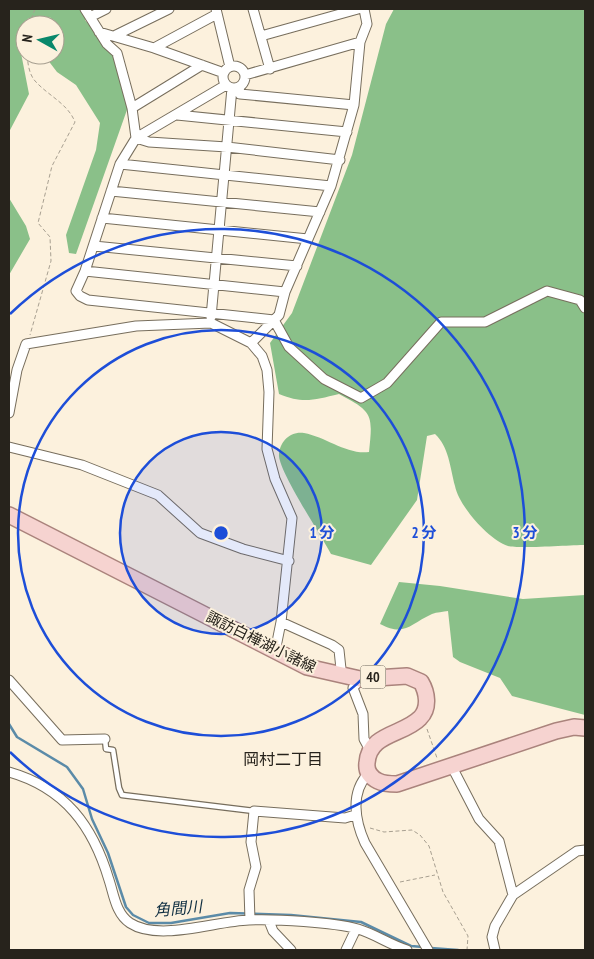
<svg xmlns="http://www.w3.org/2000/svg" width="594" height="959" font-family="'PT Sans Narrow','Noto Sans JP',sans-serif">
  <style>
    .forest { fill: #8ac089 }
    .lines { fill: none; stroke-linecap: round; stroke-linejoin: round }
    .stream { stroke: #5b8ba8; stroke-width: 2.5 }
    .lane-casing { stroke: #776e5d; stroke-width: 7 }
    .street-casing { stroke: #776e5d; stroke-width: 11 }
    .primary-casing { stroke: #aa837c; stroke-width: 18 }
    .path { stroke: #a8a091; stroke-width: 1; stroke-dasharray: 4 2.5; stroke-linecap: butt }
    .lane { stroke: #fff; stroke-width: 4.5 }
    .street { stroke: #fff; stroke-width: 9 }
    .primary { stroke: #f6d3d0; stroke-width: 15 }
    .ring { fill: none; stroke: #1d4ed8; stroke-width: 2.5 }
    .labels { text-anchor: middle; stroke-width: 4; stroke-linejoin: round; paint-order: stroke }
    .shield { fill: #fcf1dd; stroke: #676156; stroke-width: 1 }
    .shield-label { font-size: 14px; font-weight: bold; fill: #27231c }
    .street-label { font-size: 15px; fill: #27231c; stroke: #fcf1dd }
    .neighbourhood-label { font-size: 16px; fill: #27231c; stroke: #fcf1dd }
    .water-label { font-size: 16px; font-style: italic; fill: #102f42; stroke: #fcf1dd }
    .centre { fill: #1d4ed8; stroke: #fcf1dd; stroke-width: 2.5 }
    .ring-label { font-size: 15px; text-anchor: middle; font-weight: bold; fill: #1d4ed8; stroke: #fcf1dd; stroke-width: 4; stroke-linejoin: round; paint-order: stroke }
  </style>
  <rect width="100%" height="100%" fill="#fcf1dd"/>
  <path class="forest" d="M9,9H85V20L125,68L128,107L76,254L69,253L66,235L96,150L100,123L76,85L57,72L44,55H55V25H25V50L21,53L29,94L9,132Z
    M394,9H585V545C570,545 519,549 508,546C488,539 459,506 455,486C450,467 449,447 435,434L427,436L417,500L371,565L331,554C321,535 280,473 279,456C279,442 290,431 304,433C326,437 347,455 369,452C373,414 373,412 339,394C314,400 303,404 279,394L270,343L292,313L352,155L386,24Z
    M9,198L26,226L30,239L9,275Z
    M399,582L440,586L523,599L585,595V715L512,696L500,678L460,662L453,657L448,611C443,612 437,612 432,614C410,624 405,637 380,624Z"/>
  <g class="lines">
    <path class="stream" d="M9,724L17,737L67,767L83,789L92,819L108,853L126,907L133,915L149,923H171L230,913L291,915L361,922L411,946L423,947
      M431,948L458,950"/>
    <g class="lane-casing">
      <path id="lane" d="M105,739L106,749L113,750L119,788L122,795L254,811"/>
    </g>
    <g class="street-casing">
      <path id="street" d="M85,9L107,44L117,53L132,108L136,138
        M216,9L230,67
        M253,9L270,69
        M90,17L106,9
        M99,32L154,48L224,73
        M114,36L169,9
        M261,36L358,9
        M154,48L217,14
        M223 77a11 11 0 1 1 22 0a11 11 0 1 1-22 0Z
        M245,75L360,42
        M226,85L136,138L120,164L85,271L76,291L80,296L88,300L274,320L289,347L324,379L361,398L387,383L441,322H485L547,291L580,300L585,308
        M239,87L240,94L354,105
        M132,108L202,65
        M177,115L347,132
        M136,138L149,142L227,147L340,160
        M120,164L331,186
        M111,191L320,212
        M102,218L308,239
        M94,246L297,266
        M85,271L285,292
        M211,317L232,88
        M251,343L279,315L285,292L331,186L354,105L360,42L367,24L364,9
        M9,413L17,370L26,344L136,326L211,323L251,343L262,356L267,370L269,392L267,449L275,479L292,518L281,622L275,652
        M9,447L82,465L158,495L200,533L243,549L289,561
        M281,622L332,645L339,650L341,669
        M360,679L353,688L363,714L364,739L370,750
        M9,680L62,740L105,739
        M452,767L479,819L499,841L513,895
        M9,772C65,788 93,826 109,880C114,895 116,914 130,923C159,942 215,921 249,920C276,919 332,922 358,929C375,934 390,945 407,950
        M368,774C350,793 355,821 365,843L428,950
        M250,920L249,890L256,867L251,842L254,811L345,818L355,815
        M269,921L273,931L291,950
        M346,950L356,929
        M495,950L492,937L495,926L513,895L577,851L585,850"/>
    </g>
    <g class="primary-casing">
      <path id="primary" d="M9,515L307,667L360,679L407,676L421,682C427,692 430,708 420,718C404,735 369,733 367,763C366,771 370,777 378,781C384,784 390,784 397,784L556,731L574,727L585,728"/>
    </g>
    <path class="path" d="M29,25L35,9
      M27,55C28,64 29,75 36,82C49,96 68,104 75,122L52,166L38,223L50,237L51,261L30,335
      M427,729L437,758
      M370,828L384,832L412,830L420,835L429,846L443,892L468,936L467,950
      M400,882L435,875"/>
    <use href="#lane" class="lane"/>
    <use href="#street" class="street"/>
    <use href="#primary" class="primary"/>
  </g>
  <circle cx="221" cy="533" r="101" fill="#1d4ed8" fill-opacity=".12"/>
  <g class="ring">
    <circle cx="221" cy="533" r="101"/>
    <circle cx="221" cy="533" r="203"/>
    <path d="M10 314A304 304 0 1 1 10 752"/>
  </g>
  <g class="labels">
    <rect class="shield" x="360.5" y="665.5" width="25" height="23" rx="4"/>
    <g class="shield-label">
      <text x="373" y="682">40</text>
    </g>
    <g class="street-label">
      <text transform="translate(261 642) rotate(26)" y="5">諏訪白樺湖小諸線</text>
    </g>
    <g class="neighbourhood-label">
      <text x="283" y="765">岡村二丁目</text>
    </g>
    <g class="water-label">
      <text transform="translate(178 908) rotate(-5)" y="6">角間川</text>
    </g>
  </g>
  <circle cx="221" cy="533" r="8" class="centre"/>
  <g class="ring-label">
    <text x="322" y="538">1 分</text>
    <text x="424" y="538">2 分</text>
    <text x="525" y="538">3 分</text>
  </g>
  <rect width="594" height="959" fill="none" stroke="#27231c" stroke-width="20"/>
  <g transform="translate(40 40) rotate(278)"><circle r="24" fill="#fcf1dd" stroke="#a79f90"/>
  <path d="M0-4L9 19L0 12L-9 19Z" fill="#09886b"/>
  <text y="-8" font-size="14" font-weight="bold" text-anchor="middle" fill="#27231c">N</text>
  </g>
</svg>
